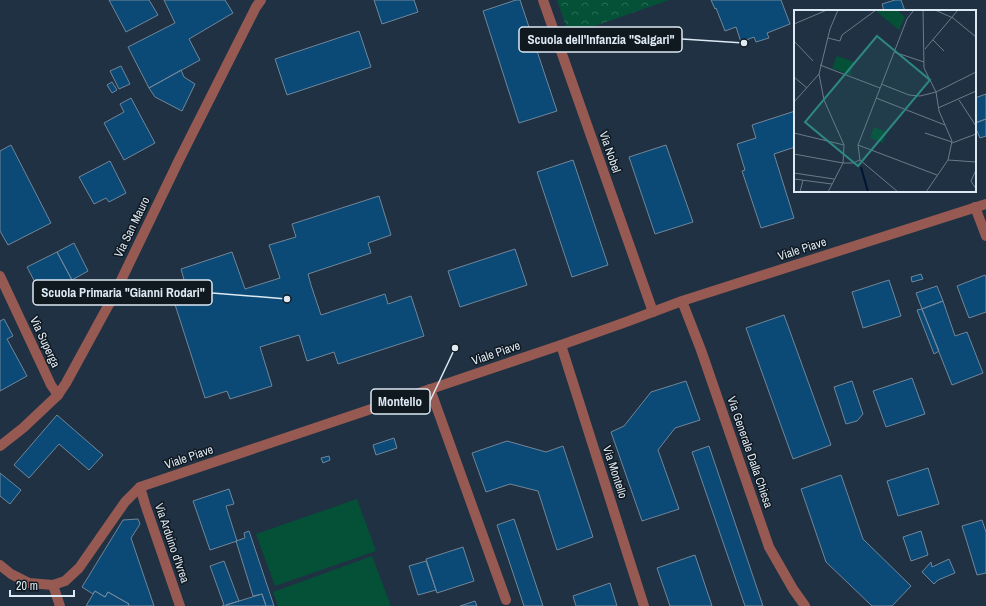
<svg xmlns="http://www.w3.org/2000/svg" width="986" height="606" font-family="'Archivo Narrow',sans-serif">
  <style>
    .grass { fill: #045138 }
    .forest { fill: url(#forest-crowns) }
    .building { fill: #0b4a76; stroke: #718699 }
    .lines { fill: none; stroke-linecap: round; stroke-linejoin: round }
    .service { stroke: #965a52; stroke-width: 10 }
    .minor { stroke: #965a52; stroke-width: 10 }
    .tertiary { stroke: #965a52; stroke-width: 10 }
    .labels { text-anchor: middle; stroke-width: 3; stroke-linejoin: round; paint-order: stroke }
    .street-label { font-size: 12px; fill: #dde9f3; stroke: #101820 }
    .inset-river { fill: none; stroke: #001434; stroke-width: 2 }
    .inset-road { fill: none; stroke: #6b7b89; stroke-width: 1 }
    .view { fill: #2e8782; fill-opacity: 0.15; stroke: #2e8782; stroke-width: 2 }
    .inset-edge { fill: none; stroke: #dde9f3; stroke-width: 2 }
    .leader { fill: none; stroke: #dde9f3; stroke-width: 1.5 }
    .callout-dot { fill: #dde9f3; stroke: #101820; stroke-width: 1.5 }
    .callout { fill: #101820; stroke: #dde9f3; stroke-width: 1.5 }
    .callout-label { font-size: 13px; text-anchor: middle; font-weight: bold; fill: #dde9f3 }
  </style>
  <defs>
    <pattern id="forest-crowns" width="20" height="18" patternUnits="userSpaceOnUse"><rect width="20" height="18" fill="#045138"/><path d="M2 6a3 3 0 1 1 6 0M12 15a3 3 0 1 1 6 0" fill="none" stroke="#286a55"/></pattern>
  </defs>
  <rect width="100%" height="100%" fill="#1f3142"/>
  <path class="grass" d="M357,499L376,551L275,586L256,534Z
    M372,556L391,606H278L273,592Z"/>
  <path class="forest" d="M557,0H669L569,35Z"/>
  <path class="building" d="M109,0H149L158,15L126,32Z
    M164,0H225L233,13L189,39L200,60L149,88L128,47L175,23Z
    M374,0H414L418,12L382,24Z
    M516,0H520L557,111L519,123L483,11Z
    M711,0H781L790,24L767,33L769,38L756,42L754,37L741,42L736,27L725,31L716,8L715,9Z
    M895,0H901L905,11H884L882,4Z
    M359,31L371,67L287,95L275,59Z
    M121,66L130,84L119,89L110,71Z
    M181,70L184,77L195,84L182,111L155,97L149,88Z
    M112,82L117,90L112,93L107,85Z
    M986,94V119L975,123V98Z
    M131,98L155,143L124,160L104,123L124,112L120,104Z
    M795,111V147L774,154L794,218L761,228L742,171L745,170L737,144L756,138L752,125Z
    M986,119V136L980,138L977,131H975V123Z
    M11,145L51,223L8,245L0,231V151Z
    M666,145L693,222L655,234L629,157Z
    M573,160L608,265L572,277L537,172Z
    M110,161L126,193L109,202L106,198L94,204L79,177Z
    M379,196L391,235L368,243L371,253L308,274L311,285L321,315L385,294L388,304L411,296L424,336L338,364L334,352L307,361L299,335L260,347L272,386L230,399L227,391L205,398L171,292L186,287L181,269L232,252L245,289L280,278L269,245L296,237L292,224Z
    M74,243L88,271L72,280L57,252Z
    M515,249L527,285L460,307L448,271Z
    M57,252L72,280L50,291L48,288L40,292L27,267Z
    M921,274L923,279L912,282L911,277Z
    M985,275L986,277V312L969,318L957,286Z
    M889,280L901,316L863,328L852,292Z
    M937,286L943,301L922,309L916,293Z
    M943,301L955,336L967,332L983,373L952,385L922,309Z
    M922,309L939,351L934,354L917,310Z
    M784,315L831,445L793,459L746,328Z
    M4,319L13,336L7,339L27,376L0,391V321Z
    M912,378L925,414L886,427L873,391Z
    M686,381L700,420L675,428L658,450L679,509L642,521L611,432L624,426L651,392Z
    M852,381L863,414L857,421L846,424L834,387Z
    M57,415L103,455L89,470L59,444L29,478L14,465Z
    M394,438L397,448L376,455L373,445Z
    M507,441L546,452L563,446L593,537L557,550L538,491L510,484L486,492L472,453Z
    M709,446L733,517L763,606H745L692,452Z
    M329,456L330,460L323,463L321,458Z
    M928,468L939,504L898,516L887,481Z
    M0,473L21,490L10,504L0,496Z
    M841,475L863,539L911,586L892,606H872L826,562L801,489Z
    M229,489L234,504L226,506L237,541L210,550L193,501Z
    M138,519L140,524L131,538L154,606H128L129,604L108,592L105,597L95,591L93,594L82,587L123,520Z
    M514,519L543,606H524L497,525Z
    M982,520L986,532V573L977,575L962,526Z
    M249,531L274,606H266L262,594L253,596L236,541L245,538L244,533Z
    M921,531L928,555L911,561L903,537Z
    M463,547L474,581L437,593L426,559Z
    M695,555L712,606H670L657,568Z
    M949,559L955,573L938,580L934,584L922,572L931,562L932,567Z
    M224,561L239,601L226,605V606H222L224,605L210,566Z
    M426,561L436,590L418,595L409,566Z
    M610,583L617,606H576L573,596Z
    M95,591L105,597L108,592L129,604L128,606H86Z
    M262,594L266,606H226V605Z
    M475,601L477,606H460Z"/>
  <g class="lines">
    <path class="service" d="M430,389L506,600"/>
    <path class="minor" d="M543,0L653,312
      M975,207L986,236
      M0,276L51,385L58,395
      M561,345L644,606
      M140,487L145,504L180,606
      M53,585L60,606"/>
    <path class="tertiary" d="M682,301L701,350L769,547L793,589L805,606
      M0,446L23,428L58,395L66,383L114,295L179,160L256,7L261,0
      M0,565L11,574L29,583L53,585L65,581L79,568L125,502L140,487L561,345L626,322L682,301L986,204"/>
  </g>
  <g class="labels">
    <g class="street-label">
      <text transform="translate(610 152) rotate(71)" y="4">Via Nobel</text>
      <text transform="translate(132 227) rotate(-64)" y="4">Via San Mauro</text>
      <text transform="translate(802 249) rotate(-18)" y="4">Viale Piave</text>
      <text transform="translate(45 342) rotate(65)" y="4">Via Superga</text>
      <text transform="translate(496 353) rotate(-19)" y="4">Viale Piave</text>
      <text transform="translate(750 452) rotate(71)" y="4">Via Generale Dalla Chiesa</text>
      <text transform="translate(189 457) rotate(-19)" y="4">Viale Piave</text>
      <text transform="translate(615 472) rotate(72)" y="4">Via Montello</text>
      <text transform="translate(172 543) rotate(71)" y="4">Via Arduino d'Ivrea</text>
    </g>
  </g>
  <g transform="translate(794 10)">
    <rect width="182" height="182" fill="#1f3142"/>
    <path d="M85,0H103L111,7L105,20L83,2ZM80,117L93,122L89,133L76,128Z" fill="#045138"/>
    <path d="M43,46L60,52L56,65L38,58Z" fill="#045138"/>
    <path class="inset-river" d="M67,157L74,182"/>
    <path class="inset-road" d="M129,0L130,58L142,82L145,101L158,131L154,150L132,182M141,0L159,8L182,27M0,14L33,0M34,28L46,31L48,25L82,0M139,30L150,41M0,31L19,51M131,39L164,0M100,42L130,52M26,55L86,78M0,67L13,78M87,74L115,85L126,86L142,82L182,62M82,88L151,115M165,90L182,116M0,92L25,64M144,98L182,81M0,123L50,135M131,123L158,132M158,133L182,124M64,135L143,165M0,144L49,153H59L66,150M66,150L64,135L113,9L120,0M66,150L104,182M154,150L182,152M182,160L177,171L182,179M0,163L40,169M0,169L38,174M6,182L9,170M34,182L49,153L50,135L30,90L25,64L36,19L44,0"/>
    <path class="view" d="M83,26L136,70L64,156L11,112Z"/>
    <rect width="182" height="182" class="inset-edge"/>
  </g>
  <path class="leader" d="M744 43L682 39M287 299L212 293M455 348L430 401"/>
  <g class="callout-dot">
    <circle cx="744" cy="43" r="4"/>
    <circle cx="287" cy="299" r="4"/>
    <circle cx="455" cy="348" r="4"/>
  </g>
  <g class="callout">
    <rect x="519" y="27" width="163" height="25" rx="4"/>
    <rect x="33" y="280" width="179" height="25" rx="4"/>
    <rect x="371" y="389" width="59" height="25" rx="4"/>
  </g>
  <g class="callout-label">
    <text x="601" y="44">Scuola dell'Infanzia "Salgari"</text>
    <text x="123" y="297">Scuola Primaria "Gianni Rodari"</text>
    <text x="400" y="406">Montello</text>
  </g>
  <path d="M10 590v6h64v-6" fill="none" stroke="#dde9f3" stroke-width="2"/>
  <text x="16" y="590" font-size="12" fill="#dde9f3" stroke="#101820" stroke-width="3" paint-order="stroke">20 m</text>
</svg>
